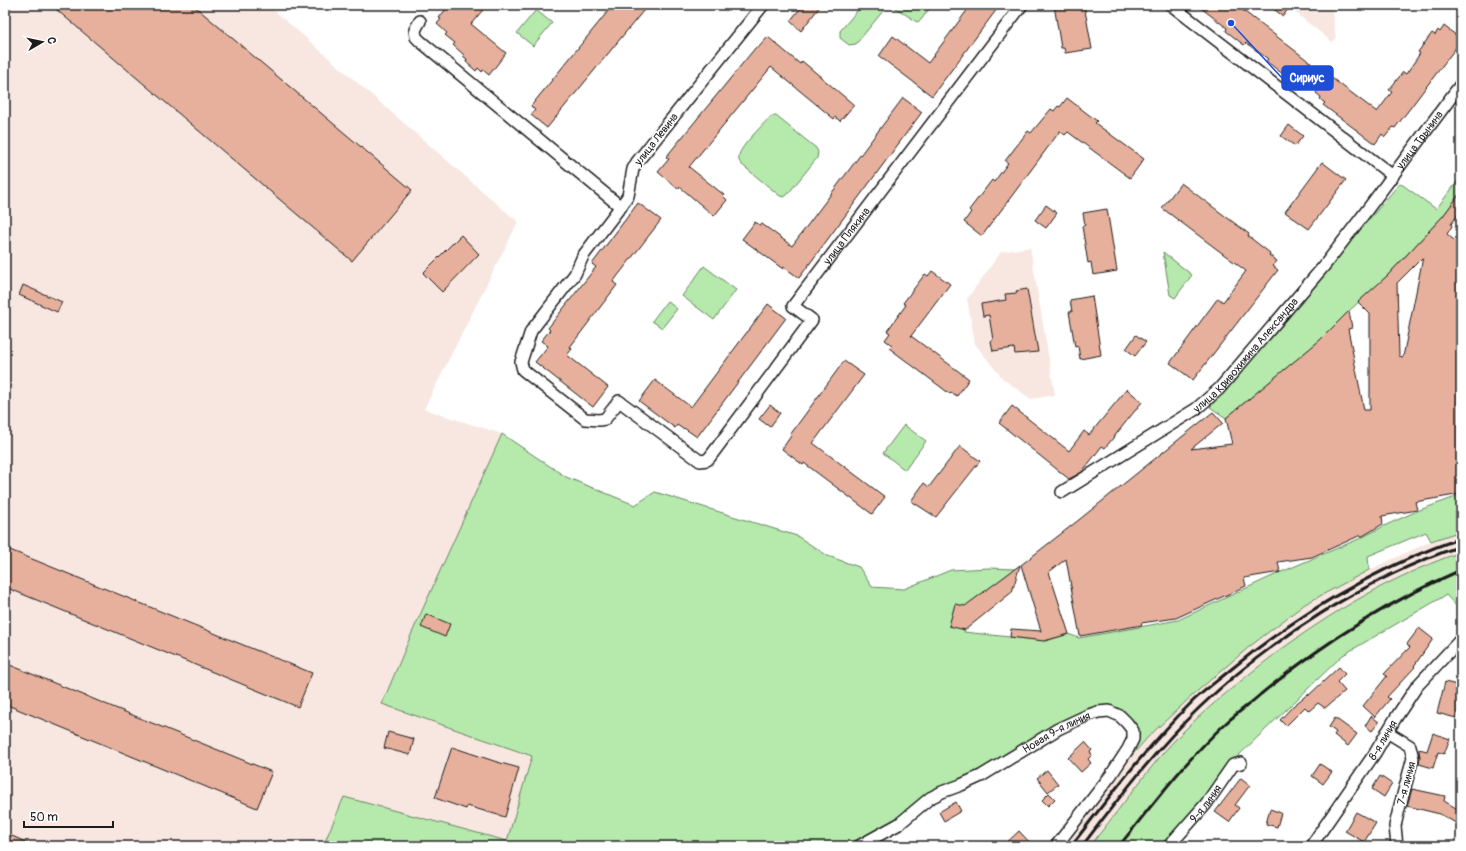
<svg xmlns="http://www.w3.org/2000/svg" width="1466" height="851" font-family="Pangolin,sans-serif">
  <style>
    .built { fill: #f8e7e1 }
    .green { fill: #b5eaac; stroke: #688364 }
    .building { fill: #e7b09c; stroke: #1c1c1c; fill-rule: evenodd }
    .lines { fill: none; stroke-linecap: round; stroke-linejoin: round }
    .minor-casing { stroke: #1c1c1c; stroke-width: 14 }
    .minor { stroke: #fff; stroke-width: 11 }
    .rail { stroke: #1c1c1c; stroke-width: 3 }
    .labels { text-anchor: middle; stroke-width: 3.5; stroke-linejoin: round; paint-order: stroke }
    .street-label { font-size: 11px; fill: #1c1c1c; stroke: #fff }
    .leader { fill: none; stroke: #1d4ed8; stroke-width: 1.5 }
    .callout-dot { fill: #1d4ed8; stroke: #fff; stroke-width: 1.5 }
    .callout { fill: #1d4ed8; stroke: #1d4ed8; stroke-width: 1.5 }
    .callout-label { font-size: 12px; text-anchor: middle; font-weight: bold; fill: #fff }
  </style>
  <rect width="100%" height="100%" fill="#fff"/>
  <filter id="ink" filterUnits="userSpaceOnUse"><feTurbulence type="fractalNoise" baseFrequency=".025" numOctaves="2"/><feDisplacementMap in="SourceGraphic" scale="8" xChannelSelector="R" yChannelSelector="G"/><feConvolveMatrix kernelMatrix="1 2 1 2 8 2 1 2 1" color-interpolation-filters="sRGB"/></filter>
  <g filter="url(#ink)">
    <path class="built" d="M5,5H268L518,222L424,409L502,434L411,635L383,704L532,756L507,842L344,797L323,846H5Z
      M1286,5H1331L1336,38L1332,42Z
      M1030,247L1055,395L1031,399L1003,379L975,344L967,299L1001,252Z
      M1461,531V552L1443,559L1375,589L1316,625L1260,665L1203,712L1163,753L1090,846H1061L1115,775L1148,737L1194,694L1249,647L1305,604L1369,570L1431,541Z"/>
    <path class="green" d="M862,5H888L856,44L849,45L840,38V31Z
      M891,5H932L921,20L917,22Z
      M536,10L552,23L533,46L517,33Z
      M772,116H776L816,148L818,152L817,158L787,195L784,197L780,196L741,164C739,161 738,159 739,155C741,146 761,127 768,119Z
      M1461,177V192L1443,216L1387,276L1349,311L1316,344L1226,418L1210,407L1400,183L1436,209Z
      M1163,252L1192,275L1175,298L1170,295Z
      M704,266L736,290L714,320L682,296Z
      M667,301L677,309L662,328L652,321Z
      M904,425L926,441L905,470L883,453Z
      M502,434L566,477L635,505L655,492L797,536L828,556L859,567L872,587L904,589L951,570L989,568L1015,569L970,603L964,632L1046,641L1068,634L1079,638L1178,620L1279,573L1361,538L1384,526L1417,511L1461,495V531L1431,541L1426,532L1368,556L1369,570L1305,604L1249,647L1194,694L1148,737L1115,775L1140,734L1135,724L1098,708L852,846H323L344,797L507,841L532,756L382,704L411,635Z
      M1461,552V611L1446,595L1343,655L1236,758L1201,806L1164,846H1090C1115,815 1138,783 1163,753C1185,728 1210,706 1236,685C1303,629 1378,581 1461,552Z"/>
    <path class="building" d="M51,5H193L412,190L352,261Z
      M449,5H487L471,24L506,53L489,75L483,70L482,72L478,68L476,71L466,62L467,59L463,56L464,55L453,45L455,43L445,35L447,33L437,24L441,19L439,18Z
      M613,5H648L547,128L531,115L535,110L531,106Z
      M803,5H821L801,31L790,21Z
      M971,5H1000L932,96L879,56L893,36L928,63Z
      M1054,5H1084L1092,49L1065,53L1064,48H1061Z
      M1197,5H1236L1311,63L1298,80L1292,75L1291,77L1286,73L1284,75L1266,61L1268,59L1246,43L1244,45L1226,31L1227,28Z
      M1268,5H1291L1283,16Z
      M1444,26L1461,39V41L1395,128L1393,127L1385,137L1382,134L1375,144L1323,105L1325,103L1320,99L1321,97L1316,93L1329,76L1377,112L1392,92L1389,90L1403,72L1406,74L1417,58L1420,53L1418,52L1432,33L1435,35L1438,30L1440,32Z
      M768,37L800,64L802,61L854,105L840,121L835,117L834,119L771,67L689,167L724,195L723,196L727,200L714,216L680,187L678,189L658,172L669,159L666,157L756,47L758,48Z
      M903,98L922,112L799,278L784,267L783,269L742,239L755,222L760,225L762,224L792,246Z
      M1067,98L1097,121L1095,123L1144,159L1130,178L1068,132L1065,135L1060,131L982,236L964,222L971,212L969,210L992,180L994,182L1008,163L1005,161L1028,131L1031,133L1051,109L1054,111L1058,106L1060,107Z
      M1289,125L1303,136L1295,146L1281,136Z
      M1322,162L1346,180L1309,229L1285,212Z
      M1181,183L1249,234L1248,236L1270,253L1269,255L1277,261L1273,266L1278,270L1193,380L1170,363L1218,298L1223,302L1246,271L1162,208Z
      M1461,192V211L1451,224L1452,226L1447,234L1461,246V494L1415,502L1417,510L1382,516L1383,524L1361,537V535L1312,557L1278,562L1280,572L1244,578L1246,586L1176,618L1141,623L1142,625L1080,636L1066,559L1049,572L1069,634L1044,641L1010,637L1011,629L1041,631L1021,565L1080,519L1213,412L1223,423L1191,449L1232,444L1226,418L1320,340L1349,311L1352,328L1348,329L1364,410H1370V314L1358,302L1387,276L1443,216ZM1423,257L1403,357L1399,356L1397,283Z
      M638,203L661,220L613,282L617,285L570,347L572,349L567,355L608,387L593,407L535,362L548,346L541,341L550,330L548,328L596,267L592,264Z
      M1046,205L1057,213L1046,228L1035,220Z
      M1107,209L1117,271L1093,275L1091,262L1088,263L1082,226L1085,225L1083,213Z
      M461,235L479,254L442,292L423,273Z
      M932,271L950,284L911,336L969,379L957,396L951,392L950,394L889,348L892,345L885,340L890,333L887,331L906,305L903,303L925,274L928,276Z
      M23,285L62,302L57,312L19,295Z
      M1027,289L1038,352L1015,354L1014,348L993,351L991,341L993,340L989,315L983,316L981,304L1006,300L1005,294L1017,293L1016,291Z
      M1092,296L1101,355L1080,359L1078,346L1075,347L1071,323L1069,312H1072L1070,300Z
      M768,304L786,318L697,437L684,428L683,429L677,425L675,428L639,401L655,380L691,407Z
      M1136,335L1146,342L1135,356L1126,349Z
      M844,361L864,375L813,443L885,497L872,514L804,463L803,465L782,449L791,436L790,435Z
      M1127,389L1142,402L1105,448L1102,446L1082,472L1069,479L999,423L1012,406L1069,451L1084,431L1089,435Z
      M770,405L780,413L770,427L759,419Z
      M960,446L980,461L936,517L911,501L924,483L929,487Z
      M5,548L312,673L298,707L5,587Z
      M1020,565L1012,592L965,630L949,626L955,604L965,606Z
      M426,614L450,624L445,637L421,627Z
      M1419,628L1433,639L1414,666L1415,667L1387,697L1390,699L1375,717L1363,706L1387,676L1384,674L1410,647L1407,644Z
      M5,663L272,772L257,808L5,704Z
      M1339,667L1345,674L1337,682L1345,691L1325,708L1318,703L1309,711L1305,707L1286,726L1280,720L1293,706L1308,694L1309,695Z
      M1445,682L1461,686V701L1456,718L1437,713Z
      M1371,716L1379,722L1372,731L1365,726Z
      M1335,718L1357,734L1348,746L1334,735L1336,732L1329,727Z
      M388,732L414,739L410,755L384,748Z
      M1433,733L1450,739L1444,754L1438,752L1433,768L1419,764L1420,757L1419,751V749L1427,751Z
      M1085,742L1092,750L1090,752L1092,755L1088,759L1091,763L1081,772L1068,758Z
      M452,747L497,762L519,768L505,817L467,806L466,809L435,798Z
      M1320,764L1332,772L1323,784L1312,776Z
      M1047,770L1058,784L1048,792L1037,778Z
      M1380,776L1392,784L1384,797L1372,789Z
      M1241,778L1250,785L1235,805L1239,808L1229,822L1215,812Z
      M1412,789L1445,796L1444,801L1461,811V826L1440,814L1407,806Z
      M1049,793L1055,799L1048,806L1042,800Z
      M956,802L961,811L944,821L939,812Z
      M1270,809L1281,813L1277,827L1266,824Z
      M1356,812L1376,823L1364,842L1345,831Z
      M1019,831L1033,846H1003Z
      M5,833L35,846H5Z"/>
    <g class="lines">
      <g class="minor-casing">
        <g id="minor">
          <path id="s1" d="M763,5L637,162L633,169L628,196L624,202L583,256L575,274L531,331L521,362L523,370L585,419L599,420L605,419L619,401L700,461L707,460L710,457L812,320L793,306L1022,5"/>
          <path d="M1171,5L1393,176"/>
          <path d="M420,21L415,30L416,37L420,41L621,207"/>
          <path id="s2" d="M1062,492L1196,409L1219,389L1324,266L1361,218L1461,84"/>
          <path d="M1387,732L1410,746L1413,758L1399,809L1395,826L1397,846"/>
          <path id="s3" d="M859,846L899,824L930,798L942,792L961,785L981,776L1058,729L1086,716L1098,712L1109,711L1120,716L1127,723L1133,731V739L1128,749L1111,775L1056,846"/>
          <path id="s4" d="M1169,846L1206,804L1233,765L1241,763"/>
          <path id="s5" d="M1311,846L1375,753L1395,719L1417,686L1461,639"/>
        </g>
      </g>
      <use href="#minor" class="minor"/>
      <path class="rail" d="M1071,846C1110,796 1148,745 1194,700C1205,690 1217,681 1229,671C1297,615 1377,567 1461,538
        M1082,846C1119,798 1156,749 1200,707C1271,639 1368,577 1461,546
        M1119,846C1153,804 1186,760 1226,723C1237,713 1250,704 1261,694C1322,644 1389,601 1461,570"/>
    </g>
  </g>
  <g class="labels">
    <g class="street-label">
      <text transform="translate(656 139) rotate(-52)" y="4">улица Левина</text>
      <text dy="4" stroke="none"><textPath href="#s2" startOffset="508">улица Трынина</textPath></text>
      <text dy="4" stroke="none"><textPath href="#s1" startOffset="961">улица Плякина</textPath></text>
      <text dy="4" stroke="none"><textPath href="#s2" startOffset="231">улица Кривохижина Александра</textPath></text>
      <text dy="4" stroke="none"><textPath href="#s3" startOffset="229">Новая 9-я линия</textPath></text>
      <text dy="4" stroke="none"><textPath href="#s5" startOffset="128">8-я линия</textPath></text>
      <text transform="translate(1406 783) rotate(-75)" y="4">7-я линия</text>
      <text dy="4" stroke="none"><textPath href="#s4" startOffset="56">9-я линия</textPath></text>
    </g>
  </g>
  <path class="leader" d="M1231 23L1282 78"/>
  <circle class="callout-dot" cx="1231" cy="23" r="4"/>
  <rect class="callout" x="1282" y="66" width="51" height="24" rx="4"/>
  <g class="callout-label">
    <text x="1307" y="82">Сириус</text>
  </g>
  <rect width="1466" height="851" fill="none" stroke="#fff" stroke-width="20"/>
  <rect x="10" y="10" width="1446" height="831" fill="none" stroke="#1c1c1c" stroke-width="1.5" filter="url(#ink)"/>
  <g transform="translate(42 42) rotate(81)" stroke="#ffffff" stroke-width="3" paint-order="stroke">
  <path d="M0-3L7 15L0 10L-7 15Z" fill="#1c1c1c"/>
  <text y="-6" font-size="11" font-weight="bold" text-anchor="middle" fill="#1c1c1c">С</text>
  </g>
  <path d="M24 821v6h89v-6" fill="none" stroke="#1c1c1c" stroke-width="2"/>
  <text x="30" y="821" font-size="12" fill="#1c1c1c" stroke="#ffffff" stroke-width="3" paint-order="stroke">50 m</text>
</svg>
